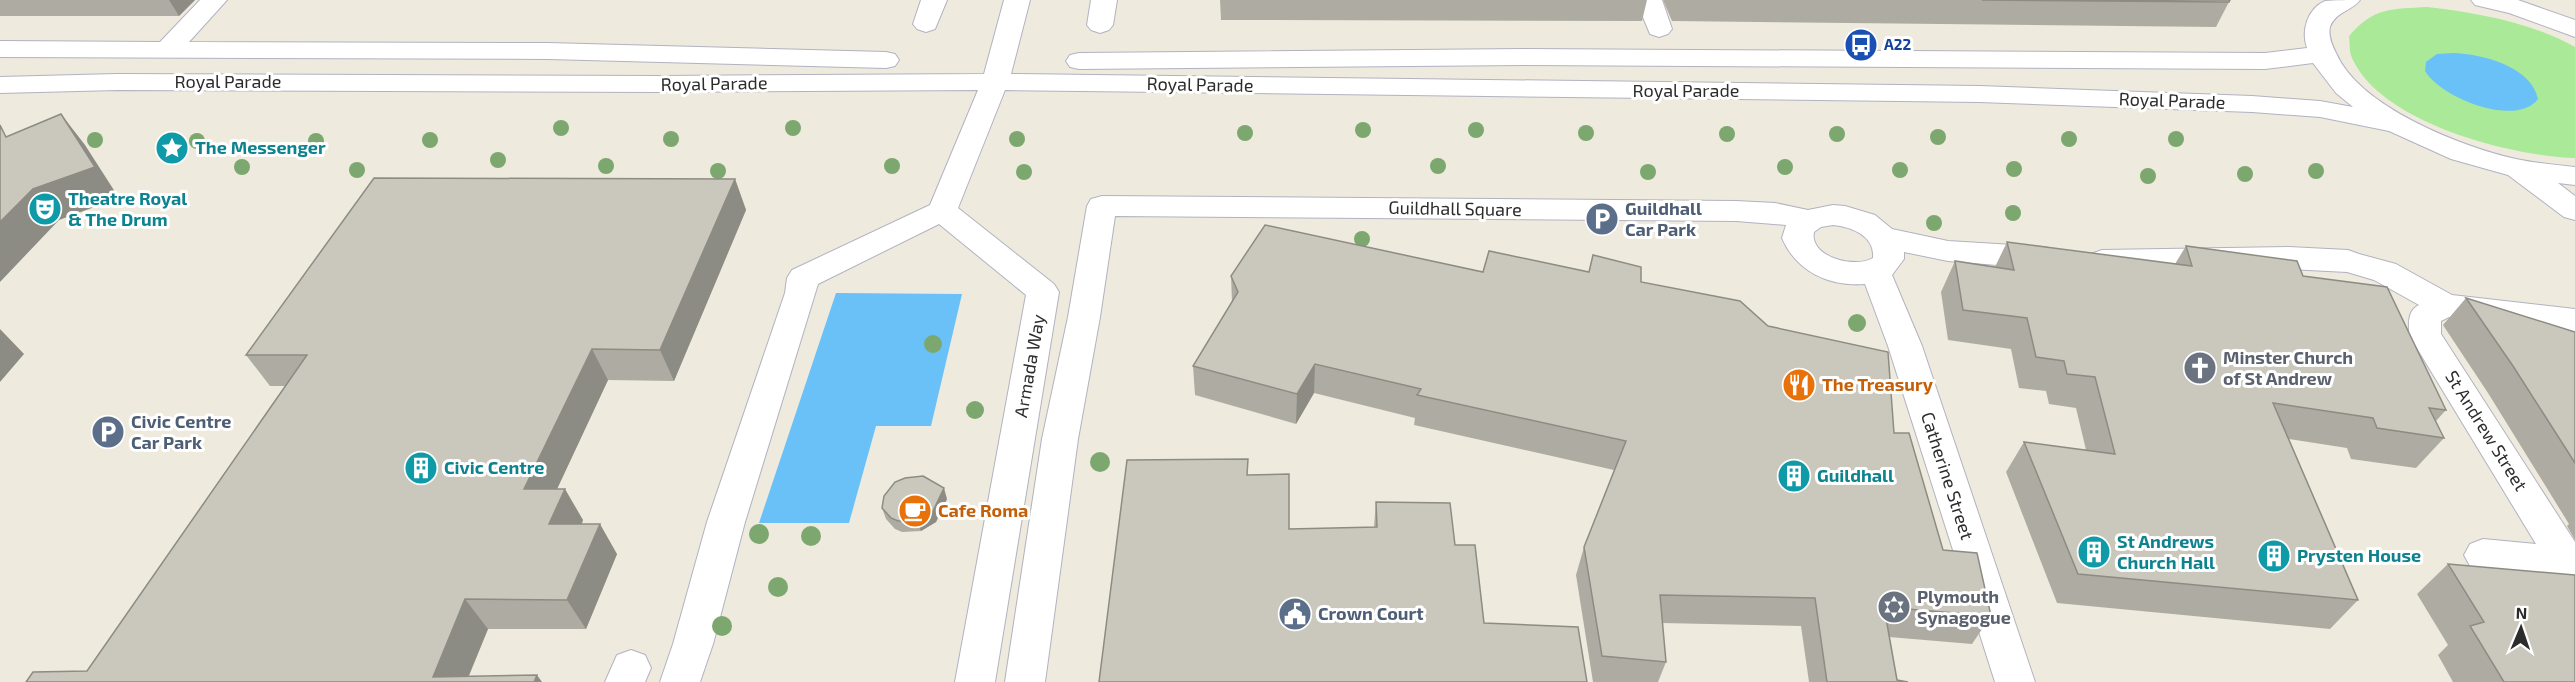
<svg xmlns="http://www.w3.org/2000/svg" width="2575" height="682" font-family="'Exo 2',sans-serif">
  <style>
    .green { fill: #a9e997 }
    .water { fill: #6ac1f8 }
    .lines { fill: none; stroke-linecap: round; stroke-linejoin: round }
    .minor-casing { stroke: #b2b2c1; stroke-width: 2 }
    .minor { fill: #fff; fill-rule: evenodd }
    .tree { fill: #7ca76f }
    .wall { fill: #aeaca2 }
    .shaded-wall { fill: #8d8c84 }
    .building { fill: #cac8bc; stroke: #8d8c84; stroke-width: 1.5 }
    .labels { text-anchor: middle; stroke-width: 6; stroke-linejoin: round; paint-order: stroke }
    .far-transit-label { font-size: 15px; font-weight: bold; fill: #164399; stroke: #fff; text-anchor: start }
    .street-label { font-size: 18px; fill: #2c2c2c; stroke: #fff }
    .culture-label { font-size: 18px; font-weight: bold; fill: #0d838f; stroke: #fff; text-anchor: start }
    .service-label { font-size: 18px; font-weight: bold; fill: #4e5e75; stroke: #fff; text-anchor: start }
    .worship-label { font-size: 18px; font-weight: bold; fill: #5b616d; stroke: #fff; text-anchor: start }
    .food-label { font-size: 18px; font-weight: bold; fill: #c56008; stroke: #fff; text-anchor: start }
  </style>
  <rect width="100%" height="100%" fill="#efeade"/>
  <path class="green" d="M2427,7C2478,13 2530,22 2575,47V158C2510,156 2381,123 2352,58C2349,52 2350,42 2349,36C2374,7 2392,9 2427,7Z"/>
  <path class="water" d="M2453,53C2482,54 2531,66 2538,99C2516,128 2441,98 2425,71L2426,62L2437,54Z
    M836,293L962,294L931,426H876L849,523H759Z"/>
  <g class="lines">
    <g class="minor-casing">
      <path id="minor" d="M200,0H227L189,42L548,43L886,52L895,54L899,60L895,66L886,68L548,59L0,57V41L160,42Z
        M921,0H947L935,29L926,32L917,29L913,24Z
        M1004,0H1030L1011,74L1979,86L2252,96L2320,101L2353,107L2336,93L2313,63L2265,69L1524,65L1079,69L1070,67L1066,61L1070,55L1079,53L1524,49L2265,53L2307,48C2301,31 2307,9 2325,1C2334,0 2350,0 2360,0C2352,11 2335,12 2330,27C2328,36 2332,45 2336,53C2359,107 2462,147 2516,159C2535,163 2555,165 2575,167V185L2558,183L2575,196V220L2564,217L2508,175L2451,159L2389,131L2320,117L2252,112L1979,102L1005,90L958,208L1054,284L1059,292L995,682H955L1026,295L939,224L818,284L745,522L713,644L700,682H660L673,644L707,522L785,293L787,278L792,270L930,205L978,90L661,92L117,90L0,93V77L117,74L661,76L984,74Z
        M1091,0H1117L1113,25L1109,30L1100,33L1091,30L1087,25Z
        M1636,0H1662L1672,29L1668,34L1659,37L1650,34Z
        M2471,0H2518L2575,20V37L2509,13L2475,5Z
        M1102,196L1736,201L1775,203L1808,210L1833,205L1845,206L1875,215L1892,229L1948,241L2045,247L2056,251L2061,258L2056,265L2045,269L1948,261L1904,252V259L1892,275L1922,346L2035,682H1995L1888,346L1865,284C1829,287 1796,271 1782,238L1786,225L1736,221L1115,216L1100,317L1078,439L1045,682H1005L1042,439L1068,317L1087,206L1091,199ZM1833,225C1852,227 1875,236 1873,258C1855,269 1809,257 1814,232L1821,227Z
        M2289,247L2348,250L2359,254L2396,264L2452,295L2575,309V333L2449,317L2441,321V334L2575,542V576L2568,579L2483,571L2470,566L2464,555L2470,544L2483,539L2536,544L2409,335C2409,323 2407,311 2419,305L2374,280L2347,272L2289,269L2102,272L2091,268L2086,261L2091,254L2102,250Z
        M631,650L645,655L651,668L645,682H605L617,655Z"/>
    </g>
    <use href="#minor" class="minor"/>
  </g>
  <g class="tree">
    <circle cx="561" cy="128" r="8"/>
    <circle cx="793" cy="128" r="8"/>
    <circle cx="1363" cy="130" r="8"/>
    <circle cx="1476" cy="130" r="8"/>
    <circle cx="1245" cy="133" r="8"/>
    <circle cx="1586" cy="133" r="8"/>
    <circle cx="1727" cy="134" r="8"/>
    <circle cx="1837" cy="134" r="8"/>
    <circle cx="1938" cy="137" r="8"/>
    <circle cx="671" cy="139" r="8"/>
    <circle cx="1017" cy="139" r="8"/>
    <circle cx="2069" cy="139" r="8"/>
    <circle cx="2176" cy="139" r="8"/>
    <circle cx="95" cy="140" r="8"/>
    <circle cx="430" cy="140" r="8"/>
    <circle cx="197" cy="141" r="8"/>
    <circle cx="316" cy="141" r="8"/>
    <circle cx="498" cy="160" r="8"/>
    <circle cx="606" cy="166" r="8"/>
    <circle cx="892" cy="166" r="8"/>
    <circle cx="1438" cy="166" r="8"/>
    <circle cx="242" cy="167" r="8"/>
    <circle cx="1785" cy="167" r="8"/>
    <circle cx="2014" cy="169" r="8"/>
    <circle cx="357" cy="170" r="8"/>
    <circle cx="1900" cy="170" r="8"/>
    <circle cx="718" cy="171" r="8"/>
    <circle cx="2316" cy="171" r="8"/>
    <circle cx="1024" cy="172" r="8"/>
    <circle cx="1648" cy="172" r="8"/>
    <circle cx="2245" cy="174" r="8"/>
    <circle cx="2148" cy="176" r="8"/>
    <circle cx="2013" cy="213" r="8"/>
    <circle cx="1934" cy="223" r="8"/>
    <circle cx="1362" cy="239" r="8"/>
    <circle cx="1857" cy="323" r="9"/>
    <circle cx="933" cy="344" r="9"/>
    <circle cx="975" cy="410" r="9"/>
    <circle cx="1100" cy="462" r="10"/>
    <circle cx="759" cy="534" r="10"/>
    <circle cx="811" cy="536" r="10"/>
    <circle cx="778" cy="587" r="10"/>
    <circle cx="722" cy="626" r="10"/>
  </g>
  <path class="wall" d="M0,0H195L179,16H0Z
    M1220,0H1647L1642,21L1221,20Z
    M1663,0H2230L2216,27L1672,21Z
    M735,179L746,210L674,381L608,380L557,489L583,520L582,524L617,554L586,629H488L469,676L534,682L87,671L285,386H270L246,355Z
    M2007,242L2175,264L2186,246L2303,276L2446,410L2436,421L2444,438L2416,468L2351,459L2347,448L2289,439L2358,600L2330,629L2057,603L2006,472L2024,442L2086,450L2076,408L2049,404L2046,391L2019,388L2011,349L1948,340L1941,292L1955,261L1995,267Z
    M1483,272H1589L1641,282L1768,326L1894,433L1943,550L1991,616L1972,644L1889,637L1897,680L1908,682H1809L1801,626L1662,623L1666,662L1658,682H1593L1576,575L1584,547L1614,470L1414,425L1415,418L1314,393L1296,424L1195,395L1193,366L1232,303L1231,276Z
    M2466,298L2575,332V540L2567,526L2569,524L2488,393L2443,325Z
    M1248,475L1289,529L1374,527L1376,502L1455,545L1484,623L1099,682Z
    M947,499L936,522L921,531L902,532L895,529L886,519L882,508Z
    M2448,564L2575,682H2453L2438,655L2448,645L2417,594Z"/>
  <path class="shaded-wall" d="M169,0H195L179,16Z
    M61,114L85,145L119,198L59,220L0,282V222Z
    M735,179L746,210L674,381L660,350Z
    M0,329L24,354L0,382Z
    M592,349L608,380L543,519L524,489Z
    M1315,364L1314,393L1296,424L1297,394Z
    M944,488L947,499L936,522L921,531L917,520Z
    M565,489L583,520L568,554L549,524Z
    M600,524L617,554L586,629L567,600Z
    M465,599L488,629L466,682L433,677Z
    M537,675L542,682H534Z"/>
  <path class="building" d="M1982,0H2230L2229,2Z
    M61,114L95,167L33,189L0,222V125L6,137Z
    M374,178L735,179L660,350L592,349L524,489H565L549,524H600L567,600L465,599L433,677L537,675L534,682H26L33,672L87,671L307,355H246Z
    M1265,225L1483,272L1489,251L1589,272L1593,255L1641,267V282L1740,301L1768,326L1888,352L1894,433H1909L1943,550L1977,553L1991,616L1884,607L1897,680L1908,682H1827L1815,598L1660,595L1666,662L1602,656L1584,547L1626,441L1417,395L1421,389L1315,364L1297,394L1193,366L1238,292L1231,276Z
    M2007,242L2192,266L2186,246L2297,261L2303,276L2387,287L2446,410L2429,408L2444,438L2377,428L2373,418L2273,403L2358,600L2078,574L2024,442L2115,454L2095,377L2067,374L2064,361L2036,357L2027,318L1963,310L1955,261L2014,270Z
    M2466,298L2575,332V463L2513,366Z
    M1248,459L1247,475L1289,474V529L1377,527L1376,502L1450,503L1455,545H1475L1484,623L1578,627L1587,682H1099L1127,460Z
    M923,476L944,488L933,511L917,520L898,521L891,518L882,508L884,496L895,482L905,478Z
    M2448,564L2575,575V682H2504L2470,626L2484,622Z"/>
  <defs>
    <g id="bus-disc" transform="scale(1.725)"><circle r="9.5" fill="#1a4fb4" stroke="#fff"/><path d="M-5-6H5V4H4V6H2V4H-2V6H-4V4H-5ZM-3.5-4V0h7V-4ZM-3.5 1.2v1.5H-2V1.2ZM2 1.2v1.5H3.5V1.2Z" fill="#fff"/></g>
    <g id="sight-disc" transform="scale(1.725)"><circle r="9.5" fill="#0f9aa8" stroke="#fff"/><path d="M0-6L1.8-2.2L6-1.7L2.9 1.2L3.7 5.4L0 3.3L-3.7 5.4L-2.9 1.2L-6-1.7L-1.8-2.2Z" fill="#fff"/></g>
    <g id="theatre-disc" transform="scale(1.725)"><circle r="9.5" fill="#0f9aa8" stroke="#fff"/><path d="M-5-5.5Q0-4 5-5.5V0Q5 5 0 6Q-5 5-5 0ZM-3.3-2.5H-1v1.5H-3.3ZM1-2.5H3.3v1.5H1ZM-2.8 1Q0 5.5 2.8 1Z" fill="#fff"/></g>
    <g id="parking-disc" transform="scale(1.725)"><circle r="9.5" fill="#5c6f8a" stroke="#fff"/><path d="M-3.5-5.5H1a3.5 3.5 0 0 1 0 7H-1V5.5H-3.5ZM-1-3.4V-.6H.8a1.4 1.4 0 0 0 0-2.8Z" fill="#fff"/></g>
    <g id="church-disc" transform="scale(1.725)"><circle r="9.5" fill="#6b7280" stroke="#fff"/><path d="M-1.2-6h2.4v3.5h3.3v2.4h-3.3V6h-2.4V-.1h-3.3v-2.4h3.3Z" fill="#fff"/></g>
    <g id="restaurant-disc" transform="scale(1.725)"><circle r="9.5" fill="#e8710a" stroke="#fff"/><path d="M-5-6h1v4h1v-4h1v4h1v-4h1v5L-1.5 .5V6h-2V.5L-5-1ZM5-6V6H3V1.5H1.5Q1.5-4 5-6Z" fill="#fff"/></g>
    <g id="building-disc" transform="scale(1.725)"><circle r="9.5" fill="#0f9aa8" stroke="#fff"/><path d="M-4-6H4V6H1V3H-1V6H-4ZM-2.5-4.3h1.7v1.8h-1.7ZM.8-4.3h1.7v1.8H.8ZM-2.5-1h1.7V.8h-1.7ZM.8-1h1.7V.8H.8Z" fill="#fff"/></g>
    <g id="cafe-disc" transform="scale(1.725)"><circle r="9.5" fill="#e8710a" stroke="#fff"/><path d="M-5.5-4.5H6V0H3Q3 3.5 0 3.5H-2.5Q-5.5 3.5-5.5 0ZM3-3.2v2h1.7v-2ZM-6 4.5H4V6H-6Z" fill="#fff"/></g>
    <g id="synagogue-disc" transform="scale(1.725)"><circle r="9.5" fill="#6b7280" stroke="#fff"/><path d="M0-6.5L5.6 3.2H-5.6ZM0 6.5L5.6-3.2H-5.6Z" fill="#fff"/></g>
    <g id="civic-disc" transform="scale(1.725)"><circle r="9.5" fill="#5c6f8a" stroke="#fff"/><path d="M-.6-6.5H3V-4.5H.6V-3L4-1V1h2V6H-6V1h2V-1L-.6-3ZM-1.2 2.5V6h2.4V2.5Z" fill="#fff"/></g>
  </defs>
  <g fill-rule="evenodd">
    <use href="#bus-disc" x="1861" y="45"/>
    <use href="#sight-disc" x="172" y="148"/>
    <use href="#theatre-disc" x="45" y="209"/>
    <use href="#parking-disc" x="1602" y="219"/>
    <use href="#church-disc" x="2200" y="368"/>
    <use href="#restaurant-disc" x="1799" y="385"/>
    <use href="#parking-disc" x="108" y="432"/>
    <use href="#building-disc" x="421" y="468"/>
    <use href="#building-disc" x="1794" y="476"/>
    <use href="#cafe-disc" x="915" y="511"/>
    <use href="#building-disc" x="2094" y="552"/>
    <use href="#building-disc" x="2274" y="556"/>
    <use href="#synagogue-disc" x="1894" y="607"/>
    <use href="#civic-disc" x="1295" y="614"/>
  </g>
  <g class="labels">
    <g class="far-transit-label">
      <text x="1884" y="50">A22</text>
    </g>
    <g class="street-label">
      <text x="228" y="88">Royal Parade</text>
      <text transform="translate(714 84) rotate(-1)" y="6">Royal Parade</text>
      <text transform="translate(1200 85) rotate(1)" y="6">Royal Parade</text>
      <text x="1686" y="97">Royal Parade</text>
      <text transform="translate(2172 101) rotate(2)" y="6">Royal Parade</text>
      <text transform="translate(1455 209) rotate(1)" y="6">Guildhall Square</text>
      <text transform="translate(1030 366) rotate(-80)" y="6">Armada Way</text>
      <text transform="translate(2486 431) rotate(58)" y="6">St Andrew Street</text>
      <text transform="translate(1947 476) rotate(72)" y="6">Catherine Street</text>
    </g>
    <g class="culture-label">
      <text x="195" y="154">The Messenger</text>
      <text x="68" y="205">Theatre Royal<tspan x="68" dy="21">&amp; The Drum</tspan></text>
      <text x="444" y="474">Civic Centre</text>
      <text x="1817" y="482">Guildhall</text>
      <text x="2117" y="548">St Andrews<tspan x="2117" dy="21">Church Hall</tspan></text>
      <text x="2297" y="562">Prysten House</text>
    </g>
    <g class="service-label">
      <text x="1625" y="215">Guildhall<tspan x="1625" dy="21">Car Park</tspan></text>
      <text x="131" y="428">Civic Centre<tspan x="131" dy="21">Car Park</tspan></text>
      <text x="1318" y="620">Crown Court</text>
    </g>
    <g class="worship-label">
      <text x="2223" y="364">Minster Church<tspan x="2223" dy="21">of St Andrew</tspan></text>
      <text x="1917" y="603">Plymouth<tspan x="1917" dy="21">Synagogue</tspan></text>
    </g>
    <g class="food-label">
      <text x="1822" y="391">The Treasury</text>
      <text x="938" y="517">Cafe Roma</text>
    </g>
  </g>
  <g transform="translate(2521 628) rotate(2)" stroke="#ffffff" stroke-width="4.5" paint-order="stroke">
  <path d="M0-4.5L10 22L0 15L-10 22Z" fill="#2c2c2c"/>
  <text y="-9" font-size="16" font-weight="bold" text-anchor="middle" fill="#2c2c2c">N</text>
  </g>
</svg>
